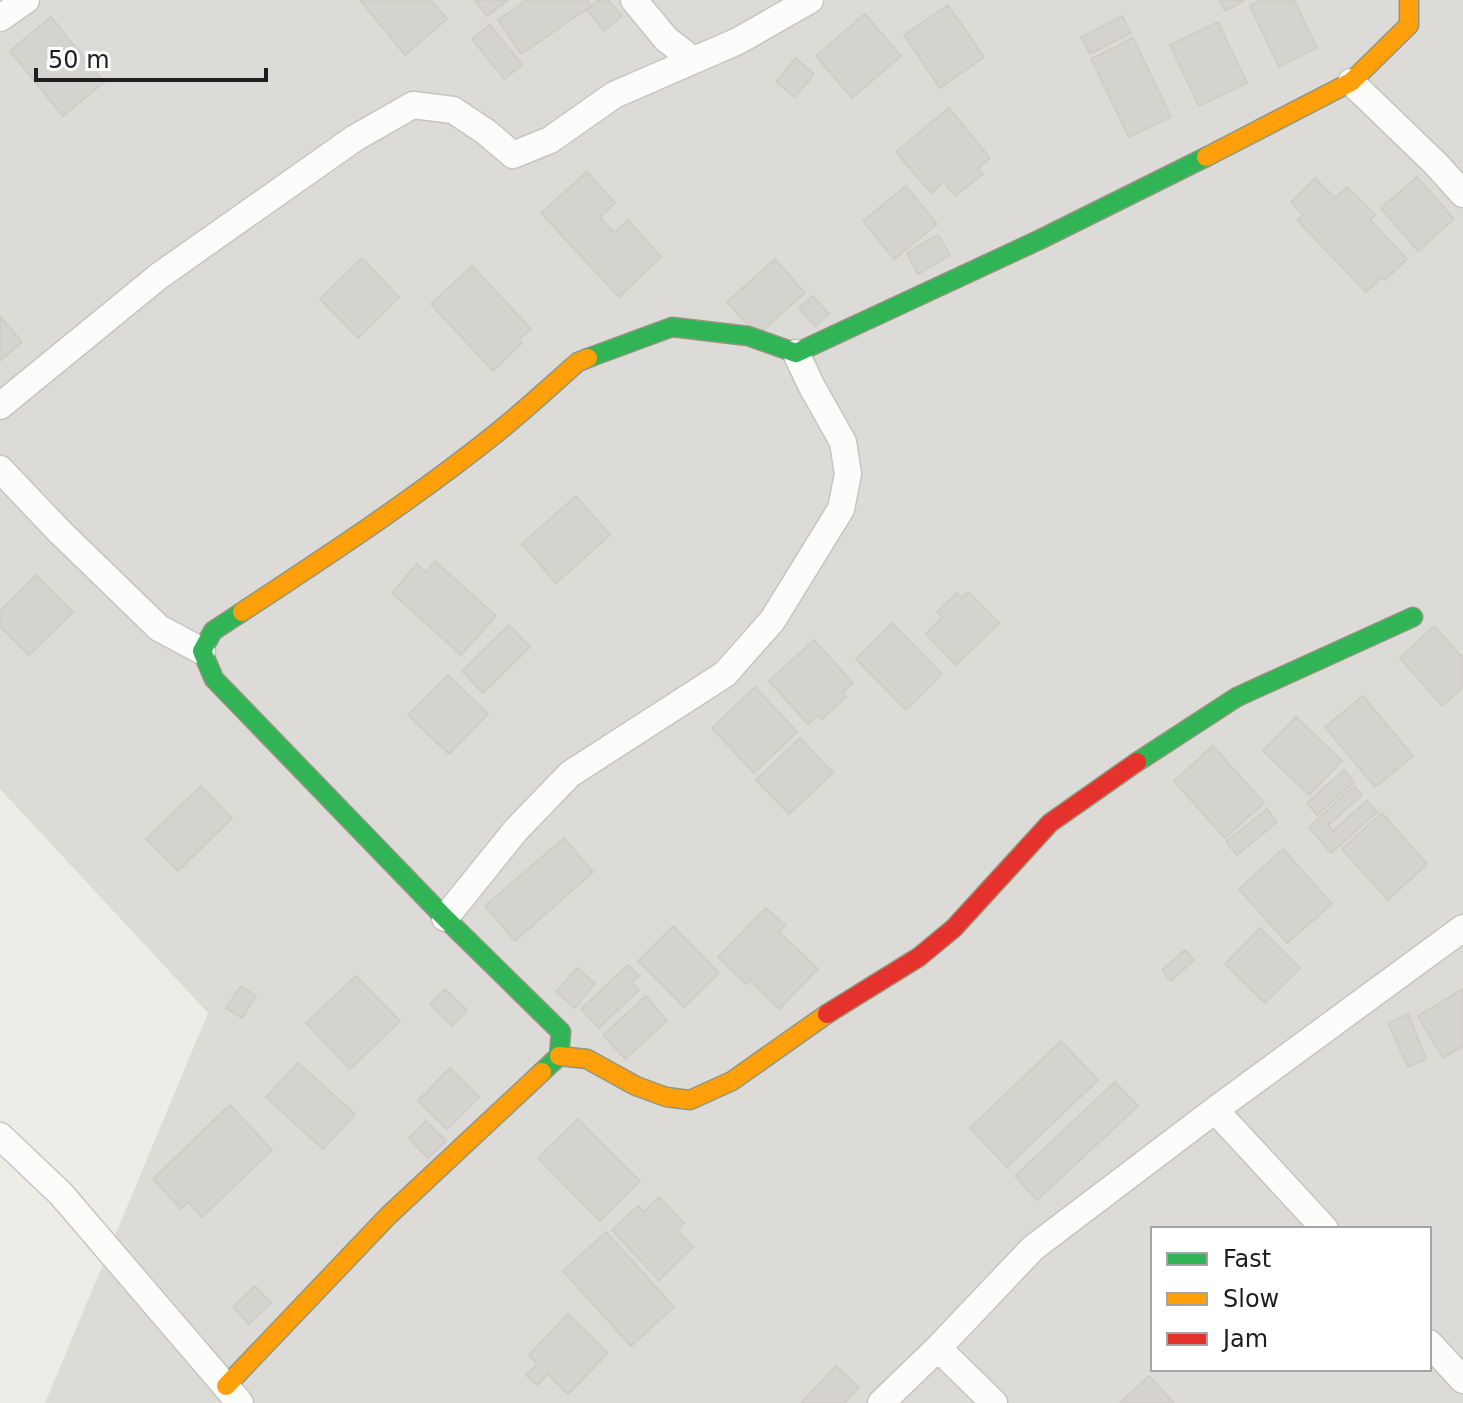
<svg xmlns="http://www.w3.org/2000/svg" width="1463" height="1403" font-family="'DejaVu Sans',sans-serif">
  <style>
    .residential { fill: #dcdbd8; fill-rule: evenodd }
    .building { fill: #d5d3cf; stroke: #d0cdc7; stroke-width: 2 }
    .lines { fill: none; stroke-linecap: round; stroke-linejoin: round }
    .street-casing { stroke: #c5c5c2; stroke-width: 29 }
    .fast-casing { stroke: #93977e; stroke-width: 21 }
    .slow-casing { stroke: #93977e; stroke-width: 21 }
    .jam-casing { stroke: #93977e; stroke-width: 21 }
    .street { stroke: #fcfcfb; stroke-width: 26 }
    .fast { stroke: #30b455; stroke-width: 18 }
    .slow { stroke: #ff9f0a; stroke-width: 18 }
    .jam { stroke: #e5322d; stroke-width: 18 }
  </style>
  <rect width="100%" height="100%" fill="#edece6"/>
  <path class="residential" d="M0,0H1463V1403H45L208,1013L0,789ZM1153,1229H1429V1369H1153Z"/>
  <path class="building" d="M360,0H431L447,19L405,55Z
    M475,0H508L487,16Z
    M527,0H587L591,6L521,54L498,20Z
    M599,0H608L622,16L604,31L587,10Z
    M1219,0H1245L1225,11Z
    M1261,0H1294L1317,48L1279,67L1250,6Z
    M948,5L984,57L940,88L904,35Z
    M865,14L901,56L852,98L816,56Z
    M1122,16L1131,33L1090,54L1081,37Z
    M51,17L104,82L63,116L10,51Z
    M1218,22L1247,83L1199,106L1170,45Z
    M490,25L522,65L504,79L472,39Z
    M1133,38L1171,117L1129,137L1091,59Z
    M796,58L814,74L795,97L776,82Z
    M949,108L990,158L978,168L983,174L955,196L944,182L931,193L896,152Z
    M587,172L615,203L600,217L614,233L628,220L661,257L619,297L541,213Z
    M1417,177L1454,219L1418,251L1381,208Z
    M1315,178L1335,198L1347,187L1375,215L1370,220L1407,259L1385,280L1382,277L1366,292L1297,220L1303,215L1291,202Z
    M906,186L937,224L894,259L863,221Z
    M938,235L950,255L918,274L907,253Z
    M362,258L399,297L358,338L320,299Z
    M775,259L805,293L757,335L727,302Z
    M472,266L531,329L519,340L522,343L493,371L431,304Z
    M813,296L829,314L815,326L799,308Z
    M0,316L22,342L0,361Z
    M576,496L610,535L556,583L522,544Z
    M435,561L496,616L461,655L392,593L417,564L426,572Z
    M36,575L73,612L29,655L0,626V611Z
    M968,592L999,623L956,665L926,634L942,617L937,612L957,593L962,598Z
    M892,623L942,674L906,710L856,659Z
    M509,625L530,647L483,693L462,671Z
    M1434,626L1463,658V687L1442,706L1400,658Z
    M814,640L853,683L843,692L846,697L822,719L818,715L808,724L769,681Z
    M448,675L488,714L449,754L408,715Z
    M755,687L797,732L754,773L712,728Z
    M1363,696L1413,756L1375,787L1325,727Z
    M1296,717L1342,761L1309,795L1263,751Z
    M800,738L833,773L789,814L756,780Z
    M1213,746L1264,803L1225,838L1174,781Z
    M1344,770L1354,782L1317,815L1307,803Z
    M201,786L232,818L178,871L146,839Z
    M1354,786L1362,795L1328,825L1333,831L1367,801L1377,812L1331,853L1309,827Z
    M1267,809L1277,822L1237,855L1226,842Z
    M1382,813L1427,864L1388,900L1342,849Z
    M564,838L593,872L515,941L485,906Z
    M1283,849L1332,904L1287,943L1239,889Z
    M766,908L785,925L779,932L818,969L779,1009L750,980L746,984L718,957Z
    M673,926L719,973L684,1007L638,961Z
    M1260,928L1300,968L1265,1003L1225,964Z
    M1185,950L1194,960L1171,981L1162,970Z
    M628,965L639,976L632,982L639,990L599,1028L581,1009Z
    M577,968L595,983L575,1008L556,992Z
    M356,976L400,1021L350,1069L306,1023Z
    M241,986L256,996L242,1018L226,1008Z
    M445,989L467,1010L452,1026L430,1004Z
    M1463,989V1046L1443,1058L1418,1016Z
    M646,996L667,1021L625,1059L603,1035Z
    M1408,1014L1426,1059L1408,1067L1388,1023Z
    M1061,1041L1098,1080L1007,1167L970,1128Z
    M298,1063L355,1114L323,1149L266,1097Z
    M450,1068L479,1097L447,1129L418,1101Z
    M1115,1082L1138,1106L1037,1200L1015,1176Z
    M230,1105L272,1150L202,1217L188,1202L181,1209L153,1179Z
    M578,1119L640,1181L600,1221L538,1158Z
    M426,1121L446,1141L428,1158L409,1138Z
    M659,1197L684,1223L677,1230L693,1247L659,1280L612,1230L638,1206L644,1212Z
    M606,1232L674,1307L631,1346L563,1271Z
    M255,1286L271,1303L249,1324L233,1307Z
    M568,1314L608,1353L568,1394L548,1374L537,1385L526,1375L537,1364L529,1355Z
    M836,1366L859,1387L845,1403H801Z
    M1149,1376L1174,1403H1120Z"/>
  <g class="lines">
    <g class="street-casing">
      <path id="street" d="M634,0L666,39L693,60
        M0,18L26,0
        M1351,82L1436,164L1463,194
        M0,406L159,276L355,138L413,105L453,110L486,132L513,155L550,140L614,95L738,41L810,0
        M0,469L60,532L159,628L202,651
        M445,918L516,830L570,774L725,674L772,621L841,509L848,474L843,442L811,385L796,353
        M1215,1110L1325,1229
        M0,1136L61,1194L240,1403
        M1429,1343L1463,1380
        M938,1348L994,1403
        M881,1403L938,1348L1033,1248L1215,1110L1463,928"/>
    </g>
    <g class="fast-casing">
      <path id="fast" d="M588,358L672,327L748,336L796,353L1039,240L1206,157
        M242,612L213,631L202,651L214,679L445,918L561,1032L559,1056L542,1072
        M1137,762L1237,697L1413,617"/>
    </g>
    <g class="slow-casing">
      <path id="slow" d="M1206,157L1351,82L1409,25V0
        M242,612C330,554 417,497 499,431C526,409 552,385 578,362L588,358
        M559,1056L587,1059L636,1086L666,1097L690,1100L732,1081L827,1014
        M226,1386L388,1216L542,1072"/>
    </g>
    <g class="jam-casing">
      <path id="jam" d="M827,1014L919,957L954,928L1050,823L1137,762"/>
    </g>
    <use href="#street" class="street"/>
    <use href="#fast" class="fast"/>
    <use href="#slow" class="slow"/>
    <use href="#jam" class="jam"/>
  </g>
  <rect x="1151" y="1227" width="280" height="144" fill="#ffffff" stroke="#a5a5a5" stroke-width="2"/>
  <rect x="1167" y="1253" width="40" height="12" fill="#30b455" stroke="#a5a5a5" stroke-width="2"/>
  <text x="1223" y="1267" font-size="24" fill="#1e1e1e">Fast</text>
  <rect x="1167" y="1293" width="40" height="12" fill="#ff9f0a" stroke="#a5a5a5" stroke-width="2"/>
  <text x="1223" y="1307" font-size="24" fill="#1e1e1e">Slow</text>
  <rect x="1167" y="1333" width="40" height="12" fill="#e5322d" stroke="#a5a5a5" stroke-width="2"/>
  <text x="1223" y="1347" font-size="24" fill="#1e1e1e">Jam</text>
  <path d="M36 68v12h230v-12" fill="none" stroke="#1e1e1e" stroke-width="4"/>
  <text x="48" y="68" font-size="24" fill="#1e1e1e" stroke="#ffffff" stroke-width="6" paint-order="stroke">50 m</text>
</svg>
